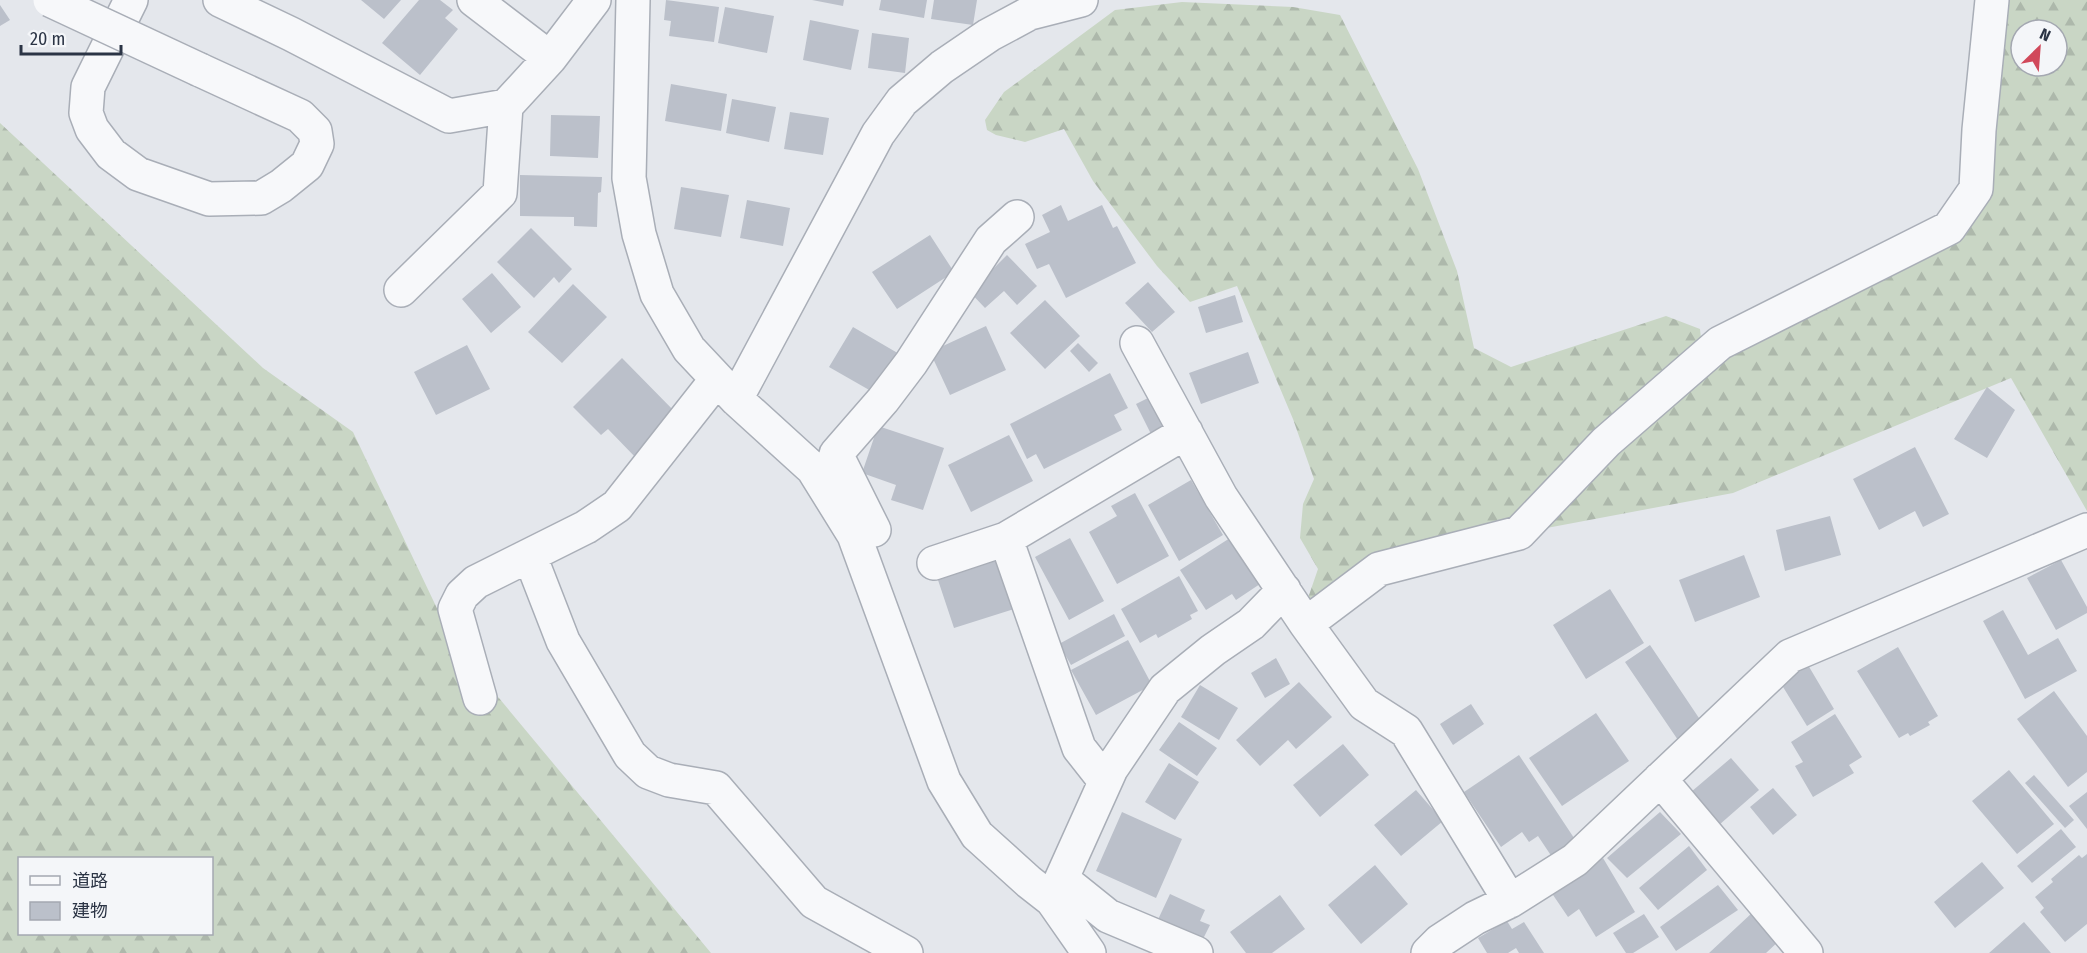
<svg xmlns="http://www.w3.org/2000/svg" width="2087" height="953" font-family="'Fira Sans Condensed','Noto Sans JP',sans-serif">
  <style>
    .forest { fill: url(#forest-firs); fill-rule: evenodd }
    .building { fill: #bbc0ca }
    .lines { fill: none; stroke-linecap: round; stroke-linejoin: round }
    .street-casing { stroke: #a9aeb7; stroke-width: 36 }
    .street { stroke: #f7f8fa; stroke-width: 33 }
    .street-bridge-casing { stroke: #a9aeb7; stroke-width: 36; stroke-linecap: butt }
    .street-bridge { stroke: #f7f8fa; stroke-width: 33 }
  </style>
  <defs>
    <pattern id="forest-firs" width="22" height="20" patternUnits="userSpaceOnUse" patternTransform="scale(1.5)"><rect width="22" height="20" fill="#c9d6c5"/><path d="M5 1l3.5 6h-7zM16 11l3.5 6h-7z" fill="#adb8ab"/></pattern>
  </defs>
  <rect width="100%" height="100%" fill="#e4e7ec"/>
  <path class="forest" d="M2001,0H2087V511L2011,378L1733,493L1536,530L1731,347L1957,234ZM2021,30H2057V66H2021Z
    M1182,2L1293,7L1340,15L1418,169L1457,271L1474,348L1511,367L1666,316L1700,329L1702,348L1517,525L1313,610L1308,598L1318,569L1300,538L1303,504L1314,479L1293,419L1237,286L1190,302L1157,266L1093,181L1064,129L1025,142L996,135L987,130L985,120L1004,92L1115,10Z
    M0,123L263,368L353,432L454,644L711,953H0ZM20,858H212V934H20Z"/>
  <path class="building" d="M361,0H401L384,19Z
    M419,0H440L453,10L445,18L458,29L420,75L382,43Z
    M666,0L719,7L714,42L669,36L671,21L664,20Z
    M812,0H844L843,6Z
    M881,0H927L924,18L879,10Z
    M934,0H977L973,25L931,19Z
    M0,5L10,20L0,26Z
    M725,7L774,16L767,53L718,43Z
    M810,20L859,30L851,70L803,60Z
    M872,33L909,38L905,73L868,68Z
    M671,84L727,94L721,131L665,121Z
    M732,99L776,107L769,142L726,133Z
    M790,112L829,118L823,155L784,149Z
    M551,115L600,116L598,158L550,156Z
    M520,175L602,177L601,192L598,193L597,227L574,226V217L520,216Z
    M681,187L729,195L721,237L674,229Z
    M747,200L790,208L783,246L740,238Z
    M1061,205L1068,221L1102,205L1113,228L1117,226L1136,263L1066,298L1049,264L1037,269L1025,244L1050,232L1042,215Z
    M531,228L572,269L559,283L554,277L534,298L497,262Z
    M930,235L954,272L897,309L872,272Z
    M1007,255L1037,286L1017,305L1004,291L985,308L965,287L987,267L991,271Z
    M492,273L521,307L491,333L462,299Z
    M1148,282L1175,312L1152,332L1125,303Z
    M573,284L607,317L562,363L528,332Z
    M1235,295L1243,322L1206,333L1198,307Z
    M1045,300L1080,336L1045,369L1010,333Z
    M986,326L1006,370L950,395L930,352Z
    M853,327L901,355L878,395L829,367Z
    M1078,343L1098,363L1089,372L1070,351Z
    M467,345L490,389L436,415L414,372Z
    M1248,352L1259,383L1201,404L1189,373Z
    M622,358L679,416L637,459L608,429L601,435L573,407Z
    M1110,373L1128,408L1114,415L1122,430L1044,469L1036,454L1027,459L1010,424Z
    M1987,387L2015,410L1987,458L1954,439Z
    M1158,393L1174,422L1151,434L1136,404Z
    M878,426L944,448L923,510L891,500L896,485L862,473Z
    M1009,435L1033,481L971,512L948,465Z
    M1915,447L1949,514L1923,527L1915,511L1879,530L1853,479Z
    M1191,480L1223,535L1179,561L1148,505Z
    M1135,493L1169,556L1117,584L1089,532L1117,516L1111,506Z
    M1830,516L1841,555L1785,571L1776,530Z
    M1070,538L1104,601L1069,620L1035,557Z
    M1230,538L1260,584L1236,600L1232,594L1206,610L1180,570Z
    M1744,555L1760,597L1695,622L1679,580Z
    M1004,556L1020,607L954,628L938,580Z
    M2061,560L2087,607V613L2056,630L2027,578Z
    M1179,576L1198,611L1190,615L1192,619L1158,638L1156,634L1140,643L1121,609Z
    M1610,589L1644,643L1586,679L1553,625Z
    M2003,610L2028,655L2058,638L2077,671L2025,699L1983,621Z
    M1114,614L1125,636L1071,665L1059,644Z
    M1128,640L1152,685L1096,715L1071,670Z
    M1650,645L1705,727L1680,743L1625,662Z
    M1898,647L1938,716L1928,722L1930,725L1910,736L1908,733L1899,738L1857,671Z
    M1276,658L1290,684L1265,698L1251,673Z
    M1808,665L1834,709L1807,726L1780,682Z
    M1299,682L1332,717L1296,749L1288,740L1260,766L1236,740Z
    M1200,685L1238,708L1219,740L1181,717Z
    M2054,691L2087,736V772L2068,787L2017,719Z
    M1471,704L1484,724L1453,745L1440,724Z
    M1596,713L1629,761L1562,806L1529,758Z
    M1835,714L1862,757L1849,765L1854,773L1813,797L1795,766L1803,762L1791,742Z
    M1179,722L1217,748L1197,776L1159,750Z
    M1343,744L1369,775L1320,817L1293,785Z
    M1519,755L1580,847L1556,863L1538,836L1529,842L1522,832L1501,847L1464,792Z
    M1731,758L1759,790L1719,825L1691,792Z
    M1169,763L1199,782L1175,820L1145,802Z
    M2009,770L2054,824L2017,854L1972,801Z
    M2034,775L2074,820L2065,828L2025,783Z
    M1773,788L1797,815L1773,835L1750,807Z
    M1416,790L1443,821L1401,856L1374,825Z
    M2087,792V829L2069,806Z
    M1122,812L1182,839L1156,898L1096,871Z
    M1660,812L1681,834L1627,878L1607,858Z
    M2061,829L2076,847L2032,883L2017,866Z
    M1689,846L1707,870L1658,910L1639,888Z
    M2087,854V924L2065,942L2040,912L2044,908L2035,897L2053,882L2051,879L2079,855L2082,858Z
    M1603,858L1635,912L1596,937L1579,909L1568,917L1551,892Z
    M1982,862L2004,888L1955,928L1934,902Z
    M1375,865L1408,904L1361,944L1328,905Z
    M1718,885L1738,910L1676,951L1660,927Z
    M1170,894L1205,910L1200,921L1210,925L1198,949L1154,928Z
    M1280,895L1305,929L1272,953H1246L1230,932Z
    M1753,912L1780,940L1766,953H1709Z
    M1644,914L1659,937L1633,953H1626L1613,933Z
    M1507,921L1512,929L1524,922L1544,953H1519L1516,948L1508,953H1487L1478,938Z
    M2024,922L2051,953H1989Z"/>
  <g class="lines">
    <g class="street-casing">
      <path id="street" d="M131,0L88,87L86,113L92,129L111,154L138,174L209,199L261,198L281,186L307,165L317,144L315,131L300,116L200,70
        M220,0L291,34L449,116L506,106L550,58L594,0
        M474,0L550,58
        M633,0L629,178L639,234L657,294L689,349L736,399L813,469L854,535L944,781L977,835L1029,882L1052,900L1089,953
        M401,290L500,193L506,106
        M1137,343L1221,497L1306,624L1364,704L1406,731L1510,901
        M736,399L878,134L902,101L942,67L989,35L1030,13L1081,0
        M874,530L836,454L883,400L911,363L991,240L1017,217
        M1006,539L1079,748L1105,781
        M530,556L563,641L630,755L648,772L669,780L716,788L814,902L906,953
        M934,563L1006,539L1186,432
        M1306,624L1379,569L1519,533L1606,442L1720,343L1949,228L1976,189L1979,130L1992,0
        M480,698L455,609L462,595L476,582L586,527L617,506L717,379
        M1660,779L1806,953
        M1062,879L1108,916L1196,953
        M1052,900L1111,769L1165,689L1213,650L1251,624L1284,590
        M1428,953L1440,941L1475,918L1510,901L1575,860L1790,656L2087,530"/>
    </g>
    <use href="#street" class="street"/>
    <g class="street-bridge-casing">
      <path id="street-bridge" d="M50,0L200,70"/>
    </g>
    <use href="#street-bridge" class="street-bridge"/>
  </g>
  <rect x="18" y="857" width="195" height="78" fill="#f4f6f9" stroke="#a4a8b1" stroke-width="1.5"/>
  <rect x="30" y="876" width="30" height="9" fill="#f7f8fa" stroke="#a4a8b1" stroke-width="1.5"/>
  <text x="72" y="887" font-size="18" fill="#2b3445">道路</text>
  <rect x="30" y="902" width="30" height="18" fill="#bbc0ca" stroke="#a4a8b1" stroke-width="1.5"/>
  <text x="72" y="917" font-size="18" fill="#2b3445">建物</text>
  <g transform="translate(2039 48) rotate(25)"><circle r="28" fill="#f4f6f9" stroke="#a4a8b1" stroke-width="1.5"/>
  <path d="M0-4.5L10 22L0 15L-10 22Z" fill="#d1495b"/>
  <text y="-9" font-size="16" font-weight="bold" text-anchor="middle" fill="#2b3445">N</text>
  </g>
  <path d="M21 45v9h100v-9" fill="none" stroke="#2b3445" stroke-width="3"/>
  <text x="30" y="45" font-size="18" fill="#2b3445" stroke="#f4f6f9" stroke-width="4.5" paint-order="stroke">20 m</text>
</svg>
